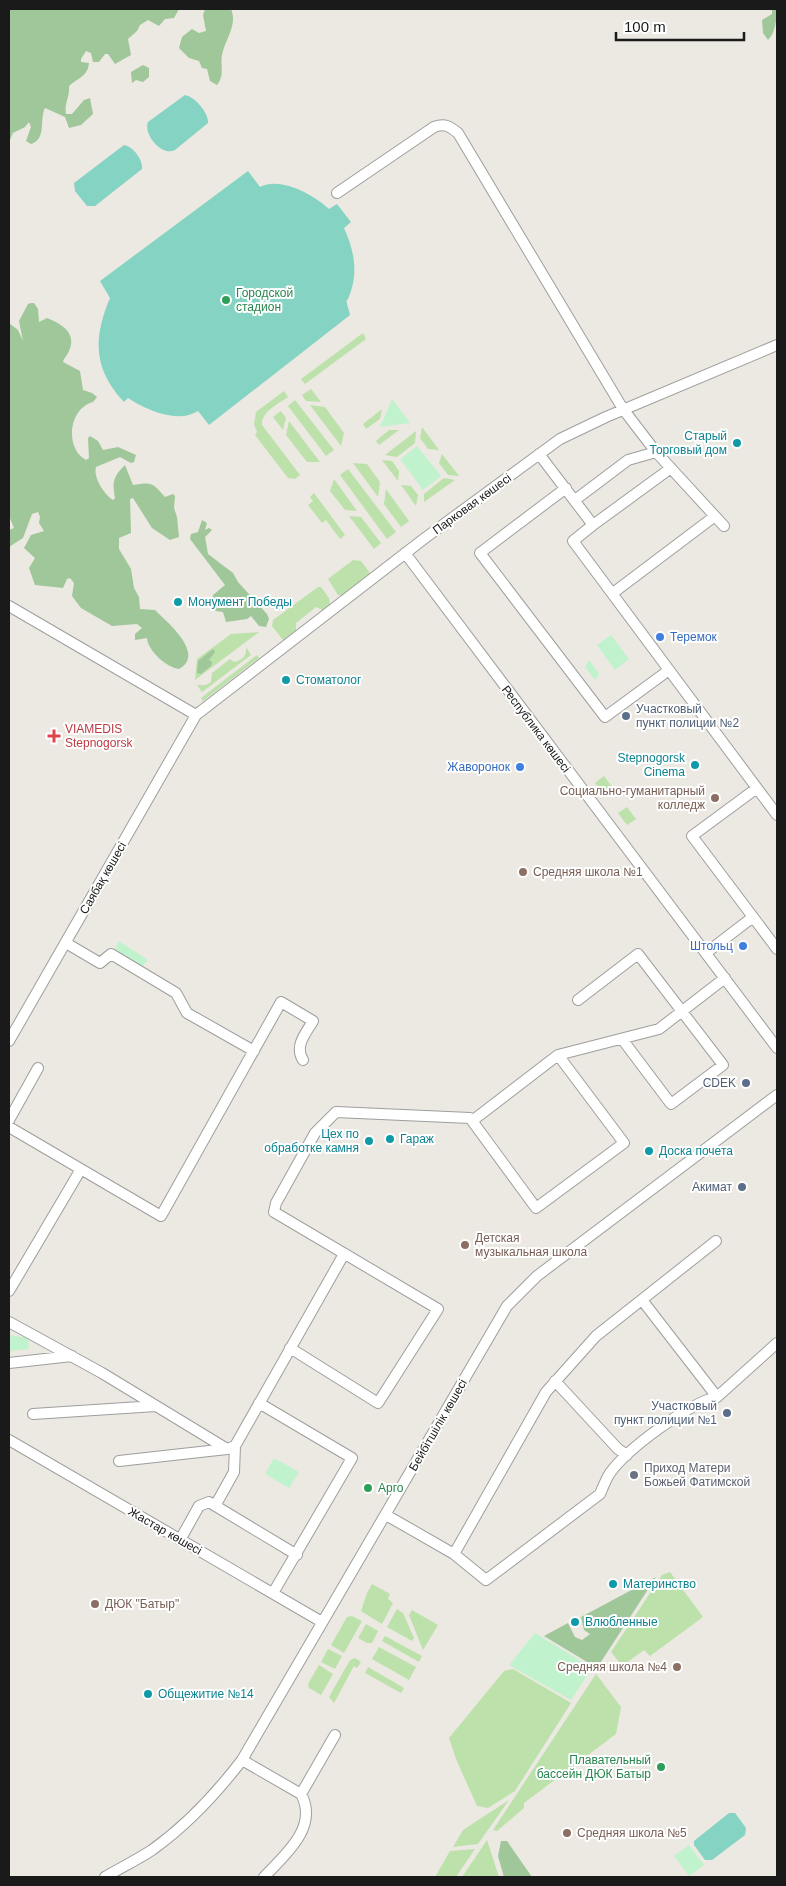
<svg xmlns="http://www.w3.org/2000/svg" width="786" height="1886" font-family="Helvetica,sans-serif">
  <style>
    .grass { fill: #bde1ab }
    .forest { fill: #9fc799 }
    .park { fill: #c0f3cd }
    .pitch { fill: #85d3c2 }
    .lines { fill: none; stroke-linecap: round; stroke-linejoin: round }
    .minor-casing { stroke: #9e9e9e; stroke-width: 12 }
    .minor { stroke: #fff; stroke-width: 10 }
    .leisure-dot { fill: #2e9e5b; stroke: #fff; stroke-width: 2 }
    .culture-dot { fill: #0f9aa8; stroke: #fff; stroke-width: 2 }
    .shop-dot { fill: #3f7fe0; stroke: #fff; stroke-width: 2 }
    .service-dot { fill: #5c6f8a; stroke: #fff; stroke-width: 2 }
    .health-dot { fill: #e0444e; stroke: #fff; stroke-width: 2 }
    .education-dot { fill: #8d6e63; stroke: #fff; stroke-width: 2 }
    .worship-dot { fill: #6b7280; stroke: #fff; stroke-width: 2 }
    .labels { text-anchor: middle; stroke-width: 4; stroke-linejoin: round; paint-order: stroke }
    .leisure-label { font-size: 12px; fill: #27864d; stroke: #fff; text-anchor: start }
    .culture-label { font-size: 12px; fill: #0d838f; stroke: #fff; text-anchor: start }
    .street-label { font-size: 12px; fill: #1a1a1a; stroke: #fff }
    .shop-label { font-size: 12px; fill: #366cbe; stroke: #fff; text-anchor: end }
    .service-label { font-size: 12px; fill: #4e5e75; stroke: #fff; text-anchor: end }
    .health-label { font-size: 12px; fill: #be3a42; stroke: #fff; text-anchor: start }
    .education-label { font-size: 12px; fill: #785e54; stroke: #fff; text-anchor: start }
    .worship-label { font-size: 12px; fill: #5b616d; stroke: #fff; text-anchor: start }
  </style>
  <rect width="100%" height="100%" fill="#ebe9e1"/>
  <path class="grass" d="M363,333L366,339L305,384L301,379Z
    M311,389L321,402L306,401L302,395Z
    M284,391L288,397C278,404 261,412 262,425L300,475L295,479L288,478L255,435L257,432L254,424L256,412Z
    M295,400L334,450L326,456L288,406Z
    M310,405L325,407L344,433L341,446Z
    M382,409L380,419L366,429L363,424Z
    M281,411L286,418L283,430L273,417Z
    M289,421L320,462H307L286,435Z
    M422,427L439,450L428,449L420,438Z
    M389,430H399L379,445L376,441Z
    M416,431L415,443L397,457L385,455Z
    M442,454L459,476L448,475L439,463Z
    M382,460L392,461L399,471L398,481Z
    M353,463L367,464L380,482L378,497Z
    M348,469L396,532L387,539L340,475Z
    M444,478L455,480L424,502V494Z
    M334,479L357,511L345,510L330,491Z
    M401,485L411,486L418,495L416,506Z
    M386,489L409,521L401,527L384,504Z
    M314,493L345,535L340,539L326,520L322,523L308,505L313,501L310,497Z
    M349,516L361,517L381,543L374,549Z
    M353,560L361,561L370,573L342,595H338L328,579Z
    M318,587H321L329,598L330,604L323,610L316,607L296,623V631L283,640L272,626L273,620Z
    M259,632L195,680L197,659L231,634Z
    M246,647L251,655L202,692L197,685H206L211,682L212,673L230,659L234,662C243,660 247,656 246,647Z
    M257,655L259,658L203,701L201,698Z
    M604,776L613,788L604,794L595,783Z
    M627,807L636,819L627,825L618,813Z
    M670,1572L703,1617L650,1656L644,1650L622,1666L611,1652L662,1575Z
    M372,1584L390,1594L388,1599L393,1603L382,1624L361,1611L367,1593Z
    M397,1609L403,1613L414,1638L412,1641L387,1627Z
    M412,1610L438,1625L423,1650L409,1615Z
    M352,1616L362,1621L344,1653L331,1645L347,1617Z
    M366,1624L378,1631L372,1643H367L358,1638Z
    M385,1636L422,1656L419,1662L382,1641Z
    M379,1647L416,1667L409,1680L372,1659Z
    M328,1649L342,1656L335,1669L321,1662Z
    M355,1658L361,1662L357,1668L354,1666L334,1703L329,1697L350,1660Z
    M319,1665L333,1674L321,1695L309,1688L308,1684Z
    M368,1667L404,1688L401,1693L365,1673Z
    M513,1669L571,1703L515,1791L488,1808L477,1806L456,1759L449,1738L504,1671Z
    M596,1674L621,1707L616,1734L524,1803V1808L497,1831L493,1830Z
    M509,1800L478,1844L453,1847L463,1830Z
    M487,1840L499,1877H462Z
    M475,1849L456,1877H435L450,1851Z"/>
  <path class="forest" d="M9,9H179L174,18L165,19L159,26L148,20L140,25L137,31L128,39L131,55L115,64L108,54H105L99,62H93L91,53L86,51L81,59V62L89,63C88,76 78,78 69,86C70,97 64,103 66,114H72L84,100L90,98L93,114L81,125L69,128L65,117L45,108C39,120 47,139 31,144L26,141L31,127L29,122L25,127L13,133L9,142Z
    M205,9H231C238,25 225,39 222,55C220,65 225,75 217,85L210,81L207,69L202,68L199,61L189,58L179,48L182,37L192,29L199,33L206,31L203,15Z
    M772,9H777C777,18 775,34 768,40L763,33L762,20L772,14Z
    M143,65L149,68V77L143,82L136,80L132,83L131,72Z
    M31,303H34L38,309L39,322L47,318C62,324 77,333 69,351C67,356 64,358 63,362L80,371L83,390L92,393L97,397L93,402C69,408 64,448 86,460L89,458L88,438L90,436L98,441L103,450L118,447L136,455L134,462L131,463L120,457L96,467C93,477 104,494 113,500L115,498C112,482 113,477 125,465L133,485C152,482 152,482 165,497L173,494L175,496L174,508L177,517L179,537L170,540L152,528L133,498L130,499L131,533L119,538V549L131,569L134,588L139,597L140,609L155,610C167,622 206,654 179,669C166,667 148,651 147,638L135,640V634L142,628L137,624L112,626L81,608L72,596L74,583L70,578L67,579L63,588L35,585L29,568L35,558L24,548L31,535L44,531L39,523L40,517L38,512L32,514L23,538L9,547V530L14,528L9,516V323L18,330L23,341L19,321L28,304Z
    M202,520L207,523L205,530L209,528L212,530L205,537L208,554L233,573L238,582L267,614L269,619L266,627L259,626L251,616L247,619L226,622L223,612L216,611L211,605L213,595L225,585L190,539L191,534L198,532Z
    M213,649L215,652L209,660L212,662L211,666L201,674L197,673L198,661Z
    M656,1577L597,1668L544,1636L568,1623L575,1637L582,1640L590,1634L584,1630L581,1617Z
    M501,1841H507L532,1877H504L498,1856Z"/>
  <path class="park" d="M392,399L410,423L380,427Z
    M417,446L441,476L423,490L400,459Z
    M611,635L629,659L615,670L597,645Z
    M589,660L599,673L595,680L585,667Z
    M119,941L148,960L141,968L114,951Z
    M9,1335L28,1338L29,1349L9,1351Z
    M274,1458L299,1472L289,1488L265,1474Z
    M535,1633L592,1668L571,1700L509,1665Z
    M689,1845L704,1865L689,1876L674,1856Z"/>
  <path class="pitch" d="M185,95C195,97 209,113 208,123L175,150C162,157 143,134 148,122Z
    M124,145C134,147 143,160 142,169L95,206H87L75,191L74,183Z
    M248,171L260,187C281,176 314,195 329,209L337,204L351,222L344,228C355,252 359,276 347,301L346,300L350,315L209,425L198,411C178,424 146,410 128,398L124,402C93,369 93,338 110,298L100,281Z
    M729,1813H735L746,1828L745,1835L712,1860H705L694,1845V1841Z"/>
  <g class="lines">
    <g class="minor-casing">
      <path id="minor" d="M337,193L434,127C445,123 449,126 458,133L623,409L656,452L724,526
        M539,454L593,525L573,541L777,815
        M566,488L480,553L605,717L669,670
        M575,500L628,460L656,452
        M593,525L671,468
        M405,553L777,1048
        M613,593L715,516
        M9,606L196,715
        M753,917L777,949
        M66,943L100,963L111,954L176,993L187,1013L254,1051
        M706,953L753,917L692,836L757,788
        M578,1000L638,954L723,1065L671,1104L622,1039
        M9,1041L196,715L425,538L560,439L606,417L777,345
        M9,1120L38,1068
        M472,1121L558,1055L659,1029L725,978
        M9,1127L161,1216L281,1002L313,1021C306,1033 294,1046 303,1060
        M9,1291L81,1169
        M642,1300L717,1397
        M9,1322L102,1373L227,1449L235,1446
        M290,1348L378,1403L438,1309L274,1212L276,1203L315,1133L336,1112L470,1118L536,1208L624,1143L558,1055
        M9,1363L72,1356
        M555,1381L618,1449L627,1455
        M259,1403L352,1458L273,1593
        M33,1414L156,1406
        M9,1440L322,1622
        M119,1461L227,1449
        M215,1506L234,1472L235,1446L344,1254
        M386,1515L454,1554L546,1392L596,1336L716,1241
        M180,1540L199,1506L209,1502L297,1555
        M454,1554L486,1580L600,1494C603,1487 606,1479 610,1473C627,1449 689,1403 717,1397L777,1343
        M242,1760L301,1794
        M105,1877C120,1868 137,1860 152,1850C187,1825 216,1794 242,1760L507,1306L537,1276L777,1095
        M264,1877C285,1855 319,1827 301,1794L335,1735"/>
    </g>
    <use href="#minor" class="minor"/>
  </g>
  <g class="leisure-dot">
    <circle cx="226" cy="300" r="5"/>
    <circle cx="368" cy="1488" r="5"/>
    <circle cx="661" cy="1767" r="5"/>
  </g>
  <g class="culture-dot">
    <circle cx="737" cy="443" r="5"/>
    <circle cx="178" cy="602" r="5"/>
    <circle cx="286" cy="680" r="5"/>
    <circle cx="695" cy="765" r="5"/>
    <circle cx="390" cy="1139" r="5"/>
    <circle cx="369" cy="1141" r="5"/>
    <circle cx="649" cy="1151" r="5"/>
    <circle cx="613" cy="1584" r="5"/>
    <circle cx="575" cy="1622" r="5"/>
    <circle cx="148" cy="1694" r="5"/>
  </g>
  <g class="shop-dot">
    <circle cx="660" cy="637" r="5"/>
    <circle cx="520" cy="767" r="5"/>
    <circle cx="743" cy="946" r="5"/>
  </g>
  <g class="service-dot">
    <circle cx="626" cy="716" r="5"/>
    <circle cx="746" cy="1083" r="5"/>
    <circle cx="742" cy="1187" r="5"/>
    <circle cx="727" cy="1413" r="5"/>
  </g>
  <path class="health-dot" d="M51.5 728.5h5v5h5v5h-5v5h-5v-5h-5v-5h5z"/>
  <g class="education-dot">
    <circle cx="715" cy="798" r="5"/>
    <circle cx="523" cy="872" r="5"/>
    <circle cx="465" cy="1245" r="5"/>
    <circle cx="95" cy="1604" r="5"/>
    <circle cx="677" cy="1667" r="5"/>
    <circle cx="567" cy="1833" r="5"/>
  </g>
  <circle class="worship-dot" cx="634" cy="1475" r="5"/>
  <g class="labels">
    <g class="leisure-label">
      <text x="236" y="297">Городской<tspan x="236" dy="14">стадион</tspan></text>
      <text x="378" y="1492">Арго</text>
      <text x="651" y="1764" text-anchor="end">Плавательный<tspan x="651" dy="14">бассейн ДЮК Батыр</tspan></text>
    </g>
    <g class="culture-label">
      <text x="727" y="440" text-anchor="end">Старый<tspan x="727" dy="14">Торговый дом</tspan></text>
      <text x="188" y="606">Монумент Победы</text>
      <text x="296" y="684">Стоматолог</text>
      <text x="685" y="762" text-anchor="end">Stepnogorsk<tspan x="685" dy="14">Cinema</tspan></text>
      <text x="359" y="1138" text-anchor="end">Цех по<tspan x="359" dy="14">обработке камня</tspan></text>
      <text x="400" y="1143">Гараж</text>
      <text x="659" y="1155">Доска почета</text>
      <text x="623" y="1588">Материнство</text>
      <text x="585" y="1626">Влюбленные</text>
      <text x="158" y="1698">Общежитие №14</text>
    </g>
    <g class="street-label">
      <text transform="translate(472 504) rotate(-36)" y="4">Парковая көшесі</text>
      <text transform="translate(536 729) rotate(53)" y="4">Республика көшесі</text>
      <text transform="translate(103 878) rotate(-60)" y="4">Саябақ көшесі</text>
      <text transform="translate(438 1425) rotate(-60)" y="4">Бейбітшілік көшесі</text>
      <text transform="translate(165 1531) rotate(30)" y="4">Жастар көшесі</text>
    </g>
    <g class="shop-label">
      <text x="670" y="641" text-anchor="start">Теремок</text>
      <text x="510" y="771">Жаворонок</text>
      <text x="733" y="950">Штольц</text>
    </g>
    <g class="service-label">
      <text x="636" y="713" text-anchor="start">Участковый<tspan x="636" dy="14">пункт полиции №2</tspan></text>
      <text x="736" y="1087">CDEK</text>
      <text x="732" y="1191">Акимат</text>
      <text x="717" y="1410">Участковый<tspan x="717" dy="14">пункт полиции №1</tspan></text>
    </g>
    <g class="health-label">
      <text x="65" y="733">VIAMEDIS<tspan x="65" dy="14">Stepnogorsk</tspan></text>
    </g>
    <g class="education-label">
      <text x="705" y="795" text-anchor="end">Социально-гуманитарный<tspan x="705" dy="14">колледж</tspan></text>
      <text x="533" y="876">Средняя школа №1</text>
      <text x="475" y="1242">Детская<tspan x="475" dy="14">музыкальная школа</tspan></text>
      <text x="105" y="1608">ДЮК "Батыр"</text>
      <text x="667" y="1671" text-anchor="end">Средняя школа №4</text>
      <text x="577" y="1837">Средняя школа №5</text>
    </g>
    <g class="worship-label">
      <text x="644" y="1472">Приход Матери<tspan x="644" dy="14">Божьей Фатимской</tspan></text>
    </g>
  </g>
  <rect width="786" height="1886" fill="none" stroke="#1a1a1a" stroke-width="20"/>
  <path d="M616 32v8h128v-8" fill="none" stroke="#1a1a1a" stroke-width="2.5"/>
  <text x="624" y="32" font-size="15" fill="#1a1a1a" stroke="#ffffff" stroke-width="4" paint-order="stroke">100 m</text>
</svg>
